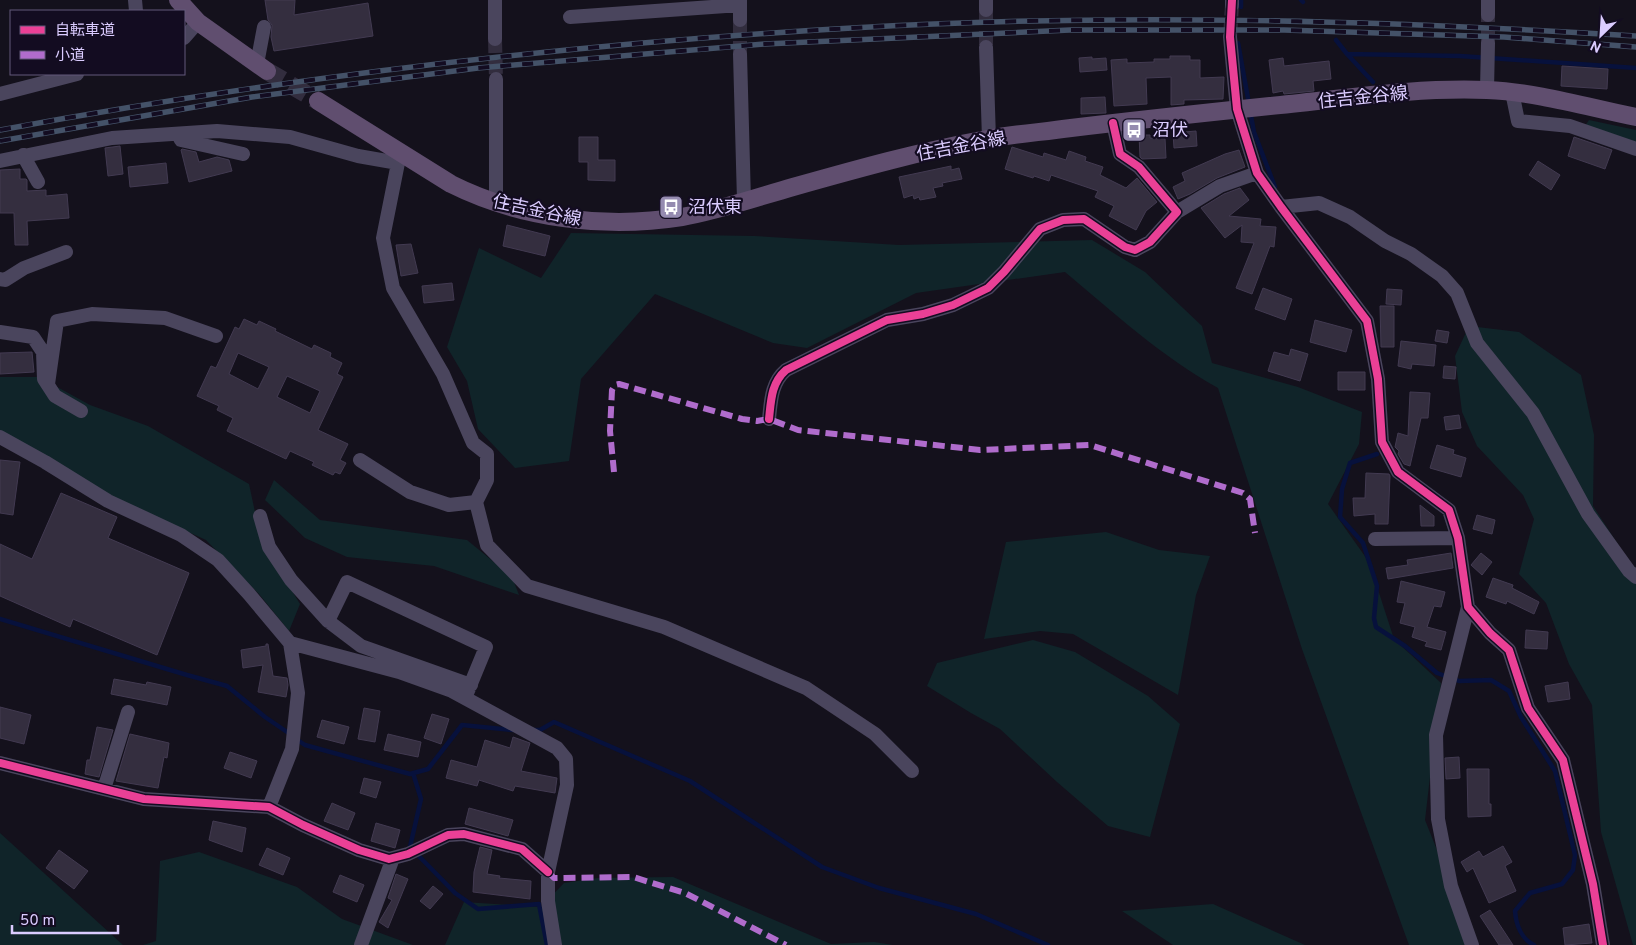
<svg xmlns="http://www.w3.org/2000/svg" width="1636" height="945" font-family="Overpass,'Noto Sans JP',sans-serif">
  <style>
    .green { fill: #102429 }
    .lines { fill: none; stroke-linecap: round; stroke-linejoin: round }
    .stream { stroke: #07113c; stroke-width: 4.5 }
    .building { fill: #342e3f; stroke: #423a51; fill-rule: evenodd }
    .minor-tunnel { stroke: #322d3e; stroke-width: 14; stroke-dasharray: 14 7; stroke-linecap: butt }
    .major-tunnel { stroke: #322d3e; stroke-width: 18; stroke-dasharray: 18 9; stroke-linecap: butt }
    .minor { stroke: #4a455d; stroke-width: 14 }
    .major { stroke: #604e6f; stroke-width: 18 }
    .rail-casing { stroke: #445268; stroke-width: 5.5 }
    .rail { stroke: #130c21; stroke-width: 4; stroke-dasharray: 11; stroke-linecap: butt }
    .quiet { stroke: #b06ccc; stroke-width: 6; stroke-dasharray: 12 6; stroke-linecap: butt }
    .cycleway-casing { stroke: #130c21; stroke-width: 11 }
    .cycleway { stroke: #ea4096; stroke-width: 8 }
    .labels { text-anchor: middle; stroke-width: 4.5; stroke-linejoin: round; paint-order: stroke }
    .street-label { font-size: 18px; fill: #dbccff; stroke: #130c21 }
    .poi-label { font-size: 18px; fill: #dbccff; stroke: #130c21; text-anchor: start }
  </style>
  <rect width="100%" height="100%" fill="#14111c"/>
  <path class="green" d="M1589,120L1636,130V146L1585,126Z
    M571,233L754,236L899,245L1092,240L1145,272L1202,326L1212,363L1298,387L1362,412L1359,444L1328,504L1369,562L1394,639L1441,683L1425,820L1475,945H1409L1302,649L1218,388C1162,357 1114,313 1065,272L916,293L807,348L773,343L655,294L581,379L569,461L515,468L478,429L467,381L447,347L479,248L541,278Z
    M1469,326L1519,332L1581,375L1594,435L1593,506L1636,572V945H1633L1601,832L1592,705L1569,664L1546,603L1519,574L1534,519L1523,495L1477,446L1462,412L1455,356Z
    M0,377H39L90,405L148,426L249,484L261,540L300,604L289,631L259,594L206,540L109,496L0,431Z
    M274,480L320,520L467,540L512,577L519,595L434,566L347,557L305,538L265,500Z
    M1106,532L1159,550L1210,556L1196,595L1178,695L1073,634L1040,631L984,639L1006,542Z
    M1033,640L1075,652L1148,696L1180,724L1150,837L1108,826L1057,782L1000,729L971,713L927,686L937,663Z
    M0,833L123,945H0Z
    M199,852L297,887L342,919L413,945H143L156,941L160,861Z
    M673,877L831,944L874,942L893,945H445L464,902L541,907L564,883L598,878Z
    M1213,904L1305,945H1173L1122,911Z"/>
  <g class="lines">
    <path class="stream" d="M1241,0V7
      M1301,0L1303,2
      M1336,40L1347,54L1460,56L1636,68
      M1238,43L1249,104
      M1347,54L1373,82
      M1250,111L1254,132L1275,187
      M1377,454L1350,463L1342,489L1340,517L1363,543L1377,586L1374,618L1376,627L1405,646L1437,673L1459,681L1491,680L1509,691L1521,717L1555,771L1575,855L1573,870L1562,884L1530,893L1515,911C1516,924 1521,939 1534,945
      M0,619L187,675L227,686L265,717L290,734
      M533,730H540L554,722L690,781L822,867L879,888L976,914L1048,945
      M296,739L305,745L410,774L428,769L462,725L513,730
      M413,773L421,799L410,847L455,893L478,909L539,904L547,945"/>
  </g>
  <path class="building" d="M265,0H295L294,15L368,3L373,36L274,51L271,37L272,25L268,20Z
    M1170,56H1190V60H1200V78L1224,77L1223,99L1184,100V104L1171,105V77L1146,78L1147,104L1114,106L1111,60L1127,59V63L1154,62V59H1170Z
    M1092,57V59L1106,58L1107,70L1080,72L1079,58Z
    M1283,58L1284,66L1329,61L1331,79L1313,81L1314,91L1284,94L1283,91L1273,93L1269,60Z
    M1562,66L1608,69L1607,89L1561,86Z
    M1105,97L1106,113L1081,114V98Z
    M1196,131L1197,146L1174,148L1173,133Z
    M1139,135H1150V138H1165L1166,158L1142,159L1140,157Z
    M579,137H598V160H615V181L588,180V162H579Z
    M1574,137L1612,150L1605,169L1568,156Z
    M120,146L123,174L108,176L105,148Z
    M1012,147L1043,157L1044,153L1066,160L1069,151L1086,157L1085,161L1103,167L1100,175L1126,188L1137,178L1157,202L1146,211L1136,230L1109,216L1114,206L1095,197L1098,191L1051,175L1049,181L1034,176L1033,178L1005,169Z
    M182,149L196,152L199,162L217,157L229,160L232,171L189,182L181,150Z
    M1239,150L1245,167L1217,178L1190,194L1178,199L1173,187L1185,181L1182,173L1225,154Z
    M1538,161L1560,175L1551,190L1529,175Z
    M166,163L168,183L130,187L128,167Z
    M951,166V170L959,168L962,179L942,183L943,186L933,188L936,197L920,200L919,197L914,199L913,195L904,198L899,177Z
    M20,169V179H26L27,180V191L46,190V196L67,194L69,218L27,221L28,245H15L14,213H0V170Z
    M1240,188L1249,200L1229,216L1261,219L1260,226L1276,227L1274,247L1270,246L1252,294L1236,288L1254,243L1241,242L1242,225L1225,238L1201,208L1224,194Z
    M507,225L550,236L545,256L503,246Z
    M411,244L418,273L401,276L396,245Z
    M452,283L454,300L424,303L422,286Z
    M1263,288L1292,299L1285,320L1255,309Z
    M1387,289L1402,290L1401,305L1386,304Z
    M1380,306H1394V347H1381Z
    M244,319L257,325L259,321L276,329L275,331L312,349L314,345L331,353L330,357L342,363L337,374L343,377L318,430L348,444L340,460L346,463L340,474L335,472L333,475L312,465L314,462L290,451L286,459L227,431L233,418L217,410L219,406L197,396L211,366L216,368L235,327L239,329ZM238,353L269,367L258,389L229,374ZM287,376L320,391L310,413L277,397Z
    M1315,320L1352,330L1346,352L1310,342Z
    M1437,330L1449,332L1447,343L1435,341Z
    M1401,341L1436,345L1434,366L1412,364L1411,369L1398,366Z
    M1291,349L1308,354L1300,381L1268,371L1274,352L1289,356Z
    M32,352L34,372L0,374V353Z
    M1444,366L1456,367L1455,379L1443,378Z
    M1338,372H1365V390H1338Z
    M1410,392L1430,393L1428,418H1421L1410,466L1404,464L1398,454L1399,451L1395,447L1398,433L1408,436Z
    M1459,415L1461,428L1446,430L1444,417Z
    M1437,445L1454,450L1453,454L1466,458L1461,477L1430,468Z
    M0,460L20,462L13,515L0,513Z
    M1366,473L1389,474L1390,476L1388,524H1375V514L1354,516L1353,498H1365Z
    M61,493L117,517L108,538L189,573L157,655L73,619L70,627L0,596V544L32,559Z
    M1420,505L1434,516V526H1421Z
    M1477,515L1495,520L1492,534L1473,529Z
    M1451,553L1453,568L1388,579L1386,568L1408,565L1407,560Z
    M1481,553L1492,562L1482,575L1471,565Z
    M1493,578L1513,585L1512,588L1539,602L1534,614L1507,601L1506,604L1486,597Z
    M1401,581L1445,592L1441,607L1434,606L1427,627L1446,632L1441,650L1425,646L1427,642L1412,637L1415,627L1400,623L1405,603L1397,602Z
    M1526,630L1548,632L1547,649L1525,648Z
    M266,644H268L273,676L287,678L288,685L286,697L258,692L263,665L243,668L241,650L266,646Z
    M114,679L146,685L147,682L171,687L167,705L111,694Z
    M1568,682L1570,699L1548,702L1545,686Z
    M0,707L31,715L24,744L0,738Z
    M364,708L380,711L375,742L358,739Z
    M432,714L449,719L441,744L424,738Z
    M322,720L349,727L344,744L317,737Z
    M97,727L113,730L99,777L85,774L87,760H90Z
    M130,734L169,743L167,758L164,757L158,788L116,781Z
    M388,734L421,742L418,757L384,750Z
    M513,737L530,743L521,771L557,778L555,793L515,786L513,791L479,780L477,786L446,778L451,760L477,767L485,740L510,748Z
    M230,752L257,761L251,778L224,768Z
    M1459,757L1460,778L1446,779L1445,758Z
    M1467,769H1489V804H1491V816L1468,817Z
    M364,778L381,782L376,798L360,793Z
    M332,803L355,813L348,830L324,821Z
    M469,808L513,820L508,836L465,824Z
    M213,821L246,828L242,852L209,840Z
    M376,823L400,830L395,848L371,841Z
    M1503,846L1512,862L1505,866L1516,891L1489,903L1473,868L1467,872L1461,862L1479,851L1483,857Z
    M480,847L492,850L487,874L500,876L499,878L531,881L530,899L473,892L474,872Z
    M267,848L290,858L283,875L259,865Z
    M59,850L88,871L74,889L46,868Z
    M396,874L408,879L388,928L379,922L392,900L388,898Z
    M340,875L364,885L357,902L333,892Z
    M433,886L443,894L430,909L420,901Z
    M1490,910L1513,945H1499L1480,916Z
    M1589,924L1592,943L1565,945L1563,928Z"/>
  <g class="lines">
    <path class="minor-tunnel" d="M986,10V47
      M740,20V54
      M1230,37L1232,5
      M495,39L496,79
      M1488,43V15"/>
    <path class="major-tunnel" d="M267,71L318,101"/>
    <path class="minor" d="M135,0L136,11
      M740,0V20
      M986,0V10
      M1232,0V5
      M1488,0V15
      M570,17L740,5
      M1230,37L1237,109L1257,173L1281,207L1367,321L1378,379L1382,442L1398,472L1449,510L1458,538L1468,607L1490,633L1509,650L1528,708L1563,760L1593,884L1603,945
      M184,38L198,22
      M495,39V0
      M986,47L989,139
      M740,54L744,201
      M257,64L264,27
      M1487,90L1488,43
      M1512,92L1518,121L1570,126L1636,149
      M0,94L77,74
      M178,134L181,140L243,154
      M23,155L38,182
      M0,161L112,138L217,131L290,137L358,156L398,163L402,156
      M496,202V79
      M1281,207L1319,203L1350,217L1385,241L1411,254L1442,276L1457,293L1477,343L1533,413L1588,514L1629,571L1636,577
      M1177,212L1220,186L1257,173
      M0,279L5,280L24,268L66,252
      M0,332L33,337L43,352L44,379L55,396L81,411
      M48,384L57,321L92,314L165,318L216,336
      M769,419C771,401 771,383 786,370L887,320L923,314L953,305L988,288L1004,272L1040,229L1063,220L1084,219L1125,247L1135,250L1150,242L1177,212L1139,167L1120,154L1113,123
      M0,437L45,462L108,501L181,535L218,560L249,594L290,643L298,693L292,749L269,807
      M360,460L410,492L449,505L476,502L487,480V454L473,443L443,374L393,288L383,238L398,163
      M476,502L487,545L527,586L664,627L806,688L875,734L912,771
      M260,516L269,547L291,580L328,621
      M1375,539L1458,538
      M1468,607L1436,735L1438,819L1451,886L1472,945
      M290,643L399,672L452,691L557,748L566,759L567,785L548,872V901L555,945
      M465,698L486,647L347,582L328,621L361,646L471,685
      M0,763L144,799L269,807L303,825L359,850L389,859L408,854L448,835L464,834L522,849L548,872
      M104,789L128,712
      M361,945L393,858"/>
    <path class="major" d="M178,0L198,22L267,71
      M318,101L451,184C521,219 605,229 682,217C717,211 758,197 793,187C857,169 921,151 987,139C1014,134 1043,132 1071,128C1137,120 1203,113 1270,106C1342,99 1415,87 1487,90C1537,92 1587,107 1636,117"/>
    <g class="rail-casing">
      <path id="rail" d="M0,130C282,78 566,44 852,28C1113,13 1375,20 1636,36
        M0,141L252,97L478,68L765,44L1070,30H1284L1504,37L1636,47"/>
    </g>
    <use href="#rail" class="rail"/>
    <path class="quiet" d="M614,472L610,431L612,390L615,385L619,384L742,419L757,421L769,419L798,430L980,450L1090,445L1243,493L1250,499L1255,533
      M548,872L554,878L633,877L685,893L786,945"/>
    <g class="cycleway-casing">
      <path id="cycleway" d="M1232,0L1230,37L1237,109L1257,173L1281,207L1367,321L1378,379L1382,442L1398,472L1449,510L1458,538L1468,607L1490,633L1509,650L1528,708L1563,760L1593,884L1603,945
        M769,419C771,401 771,383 786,370L887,320L923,314L953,305L988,288L1004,272L1040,229L1063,220L1084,219L1125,247L1135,250L1150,242L1177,212L1139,167L1120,154L1113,123
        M0,763L144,799L269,807L303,825L359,850L389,859L408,854L448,835L464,834L522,849L548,872"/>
    </g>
    <use href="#cycleway" class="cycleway"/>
  </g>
  <defs>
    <g id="bus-square" transform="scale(1.25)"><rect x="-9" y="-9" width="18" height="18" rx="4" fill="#958bb0" stroke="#130c21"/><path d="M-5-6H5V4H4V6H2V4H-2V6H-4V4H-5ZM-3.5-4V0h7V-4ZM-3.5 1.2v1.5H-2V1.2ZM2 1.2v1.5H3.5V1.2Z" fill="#fff"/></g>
  </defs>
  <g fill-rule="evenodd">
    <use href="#bus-square" x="1134" y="130"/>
    <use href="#bus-square" x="671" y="207"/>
  </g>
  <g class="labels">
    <g class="street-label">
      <text transform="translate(1363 97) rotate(-6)" y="6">住吉金谷線</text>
      <text transform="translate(961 146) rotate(-11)" y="6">住吉金谷線</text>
      <text transform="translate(537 210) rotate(12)" y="6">住吉金谷線</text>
    </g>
    <g class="poi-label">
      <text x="1152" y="136">沼伏</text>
      <text x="688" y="213">沼伏東</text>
    </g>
  </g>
  <rect x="10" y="10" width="175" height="65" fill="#130c21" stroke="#63597a"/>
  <rect x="20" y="26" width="25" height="8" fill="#ea4096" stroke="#63597a"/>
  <text x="55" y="35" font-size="15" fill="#dbccff">自転車道</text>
  <rect x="20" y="51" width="25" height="8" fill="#b06ccc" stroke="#63597a"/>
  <text x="55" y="60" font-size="15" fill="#dbccff">小道</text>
  <g transform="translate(1601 35) rotate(205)" stroke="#130c21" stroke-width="4" paint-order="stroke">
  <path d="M0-4L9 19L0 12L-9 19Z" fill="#dbccff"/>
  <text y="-8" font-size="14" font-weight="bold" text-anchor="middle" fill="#dbccff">N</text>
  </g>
  <path d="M12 925v8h106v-8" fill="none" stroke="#dbccff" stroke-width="2.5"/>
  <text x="20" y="925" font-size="15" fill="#dbccff" stroke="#130c21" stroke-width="4" paint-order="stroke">50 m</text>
</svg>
